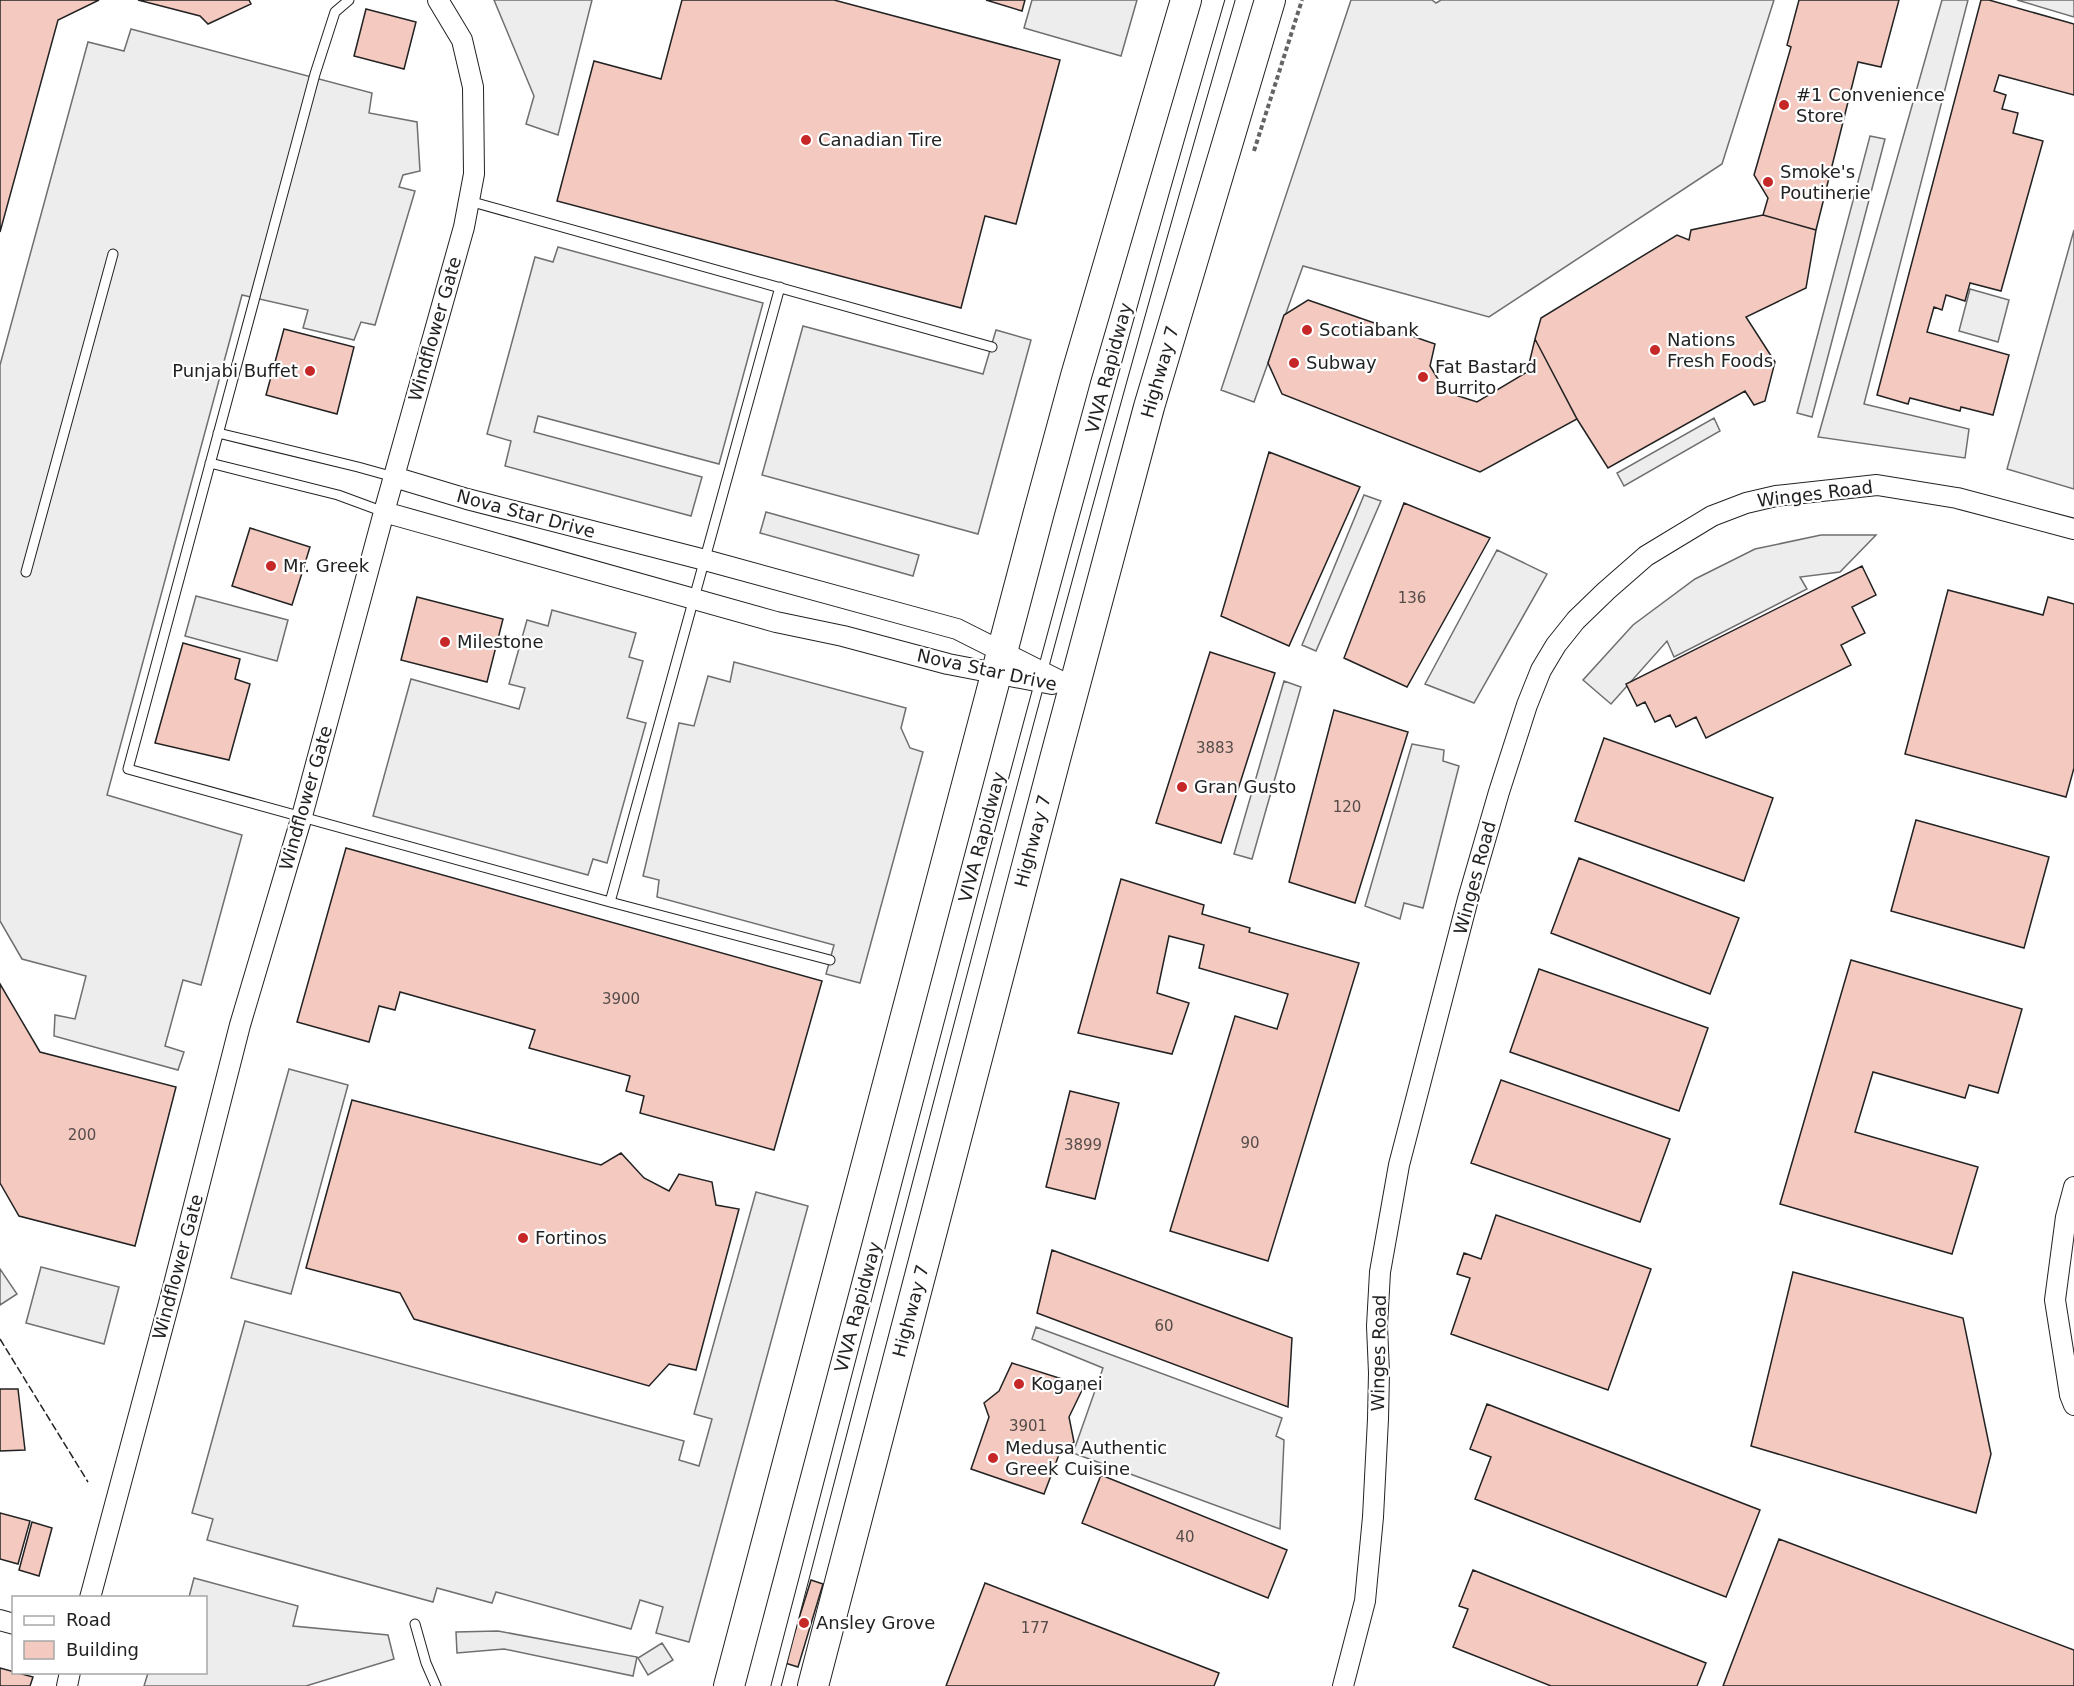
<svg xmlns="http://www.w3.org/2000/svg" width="2074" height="1686" font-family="'DejaVu Sans',sans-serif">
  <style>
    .parking { fill: #ededed; stroke: #6f6f6f; stroke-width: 1.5 }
    .building { fill: #f3c9c0; stroke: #222; stroke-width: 1.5 }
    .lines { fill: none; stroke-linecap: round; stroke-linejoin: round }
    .service-casing { stroke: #222; stroke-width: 11 }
    .minor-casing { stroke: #222; stroke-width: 22 }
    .primary-casing { stroke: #222; stroke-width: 32 }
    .path { stroke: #646464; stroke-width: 4; stroke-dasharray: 4.5 3; stroke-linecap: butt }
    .service { stroke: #fff; stroke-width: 9 }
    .minor { stroke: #fff; stroke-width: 20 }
    .primary { stroke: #fff; stroke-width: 30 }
    .fence { stroke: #222; stroke-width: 1.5; stroke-dasharray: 8 3; stroke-linecap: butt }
    .poi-dot { fill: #c62828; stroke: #fff; stroke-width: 2 }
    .labels { text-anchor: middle; stroke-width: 4.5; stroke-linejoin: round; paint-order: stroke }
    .number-label { font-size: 15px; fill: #564c4a }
    .poi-label { font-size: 18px; fill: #222; stroke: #fff; text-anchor: start }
    .street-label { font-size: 18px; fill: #222; stroke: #fff }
  </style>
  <rect width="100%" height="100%" fill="#fff"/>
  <path class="parking" d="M494,0H592L558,135L526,124L534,96Z
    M1032,0H1137L1121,56L1024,28Z
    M1351,0H1432L1436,3L1441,0H1774L1722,164L1489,317L1303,266L1254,402L1221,390Z
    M1942,0H1968L1864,404L1969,429L1965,458L1818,437Z
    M2017,0H2074V17Z
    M131,29L372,93L369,113L417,122L420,171L403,175L399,187L415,191L375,325L361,322L354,340L303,328L308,310L242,295L107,795L242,835L201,985L183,980L165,1046L184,1052L178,1070L54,1036L55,1015L75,1019L86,976L22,959L0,921V365L88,42L124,51Z
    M1870,136L1885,139L1812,417L1797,413Z
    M2074,230V489L2007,469Z
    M558,247L763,303L719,464L538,416L534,432L702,477L691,516L505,466L511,441L487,434L535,257L553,262Z
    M1970,289L2009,300L1998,342L1959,331Z
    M803,326L983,374L996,330L1031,340L978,534L762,475Z
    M1714,418L1720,431L1624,486L1617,473Z
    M1364,495L1381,501L1316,651L1302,645Z
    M766,512L919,555L913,576L760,533Z
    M1821,535H1876L1840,572L1800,577L1807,589L1674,657L1667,641L1611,704L1583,680L1633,625L1695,579L1755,549Z
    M1497,550L1547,574L1474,703L1425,684Z
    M196,596L288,620L277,661L185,636Z
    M552,610L636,633L629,657L643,661L627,718L646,723L607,863L593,859L588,875L373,816L411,679L519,709L525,688L509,684L527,620L548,626Z
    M734,662L906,708L901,728L910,748L923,752L860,983L826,974L834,945L657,897L659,880L643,876L679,723L694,726L708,676L730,682Z
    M1284,681L1301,687L1252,859L1234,854Z
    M1412,744L1444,750L1443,761L1459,766L1423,908L1404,903L1400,919L1365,906Z
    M289,1069L348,1085L291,1294L231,1278Z
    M756,1192L808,1206L689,1642L656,1633L663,1607L640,1600L631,1629L496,1592L492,1603L437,1588L433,1602L207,1540L213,1519L192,1513L245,1321L684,1441L679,1460L699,1466L712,1419L694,1414Z
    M41,1267L119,1287L104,1344L26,1323Z
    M0,1269L17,1294L0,1305Z
    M1036,1327L1282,1418L1276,1436L1284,1440L1280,1529L1073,1453L1103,1368L1032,1339Z
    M194,1578L298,1606L293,1626L388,1635L394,1659L306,1686H144L148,1673L206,1672V1598L189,1597Z
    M498,1631L637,1657L633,1676L504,1649L457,1653L456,1632Z
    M662,1643L673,1660L648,1675L638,1658Z"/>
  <path class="building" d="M0,0H99L58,20L0,232Z
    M138,0H249L251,4L208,24L200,16Z
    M682,0H834L1060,60L1016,224L985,216L961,308L557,201L594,61L661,79Z
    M986,0H1025L1022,11Z
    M1799,0H1899L1881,67L1858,62L1816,230L1763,215L1768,198L1754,175L1791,47L1787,45Z
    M1981,0H1989L2074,24V95L1999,75L1994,91L2006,95L2002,109L2018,113L2013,133L2043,141L2001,291L1970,283L1965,301L1946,295L1942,310L1934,307L1927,332L2009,355L1993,415L1961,407L1960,411L1910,398L1908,404L1877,395Z
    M366,9L416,22L404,69L354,56Z
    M1763,215L1816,230L1806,288L1746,317L1775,362L1765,401L1754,405L1745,391L1608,468L1577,419L1535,339L1541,318L1677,235L1689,240L1691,230Z
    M1308,300L1435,344L1430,366L1446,392L1477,402L1527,372L1535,339L1577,419L1480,472L1282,394L1268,363L1284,315Z
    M284,329L354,347L337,414L266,395Z
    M1269,452L1360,487L1289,646L1221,616Z
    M1404,503L1490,538L1407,687L1344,658Z
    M250,528L310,547L292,605L232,586Z
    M1862,566L1876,595L1852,607L1865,633L1841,645L1851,665L1706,738L1696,717L1676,727L1670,715L1655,722L1645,702L1637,706L1626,684Z
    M1948,590L2043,615L2048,597L2074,604V768L2066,797L1905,754Z
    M417,597L503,619L487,682L401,660Z
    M183,643L240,659L235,679L250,684L229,760L155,743Z
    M1210,652L1275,673L1221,843L1156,823Z
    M1334,710L1408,732L1355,903L1289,882Z
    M1604,738L1773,798L1744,881L1575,821Z
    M1916,820L2049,857L2024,948L1891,911Z
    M346,848L822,981L774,1150L640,1113L644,1096L626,1091L630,1076L529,1048L535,1030L400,992L395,1010L379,1006L369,1042L297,1022Z
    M1579,858L1739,918L1710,994L1551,933Z
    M1121,879L1204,905L1202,914L1250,928L1249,932L1359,963L1268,1261L1170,1231L1235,1016L1277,1029L1288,994L1199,968L1204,945L1169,936L1157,993L1189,1003L1172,1054L1078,1033Z
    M1851,960L2022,1009L1998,1093L1969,1085L1965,1098L1873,1072L1855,1132L1978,1167L1952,1254L1780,1204Z
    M1539,969L1708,1028L1679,1111L1510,1052Z
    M0,984L40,1052L176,1087L135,1246L19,1216L0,1183Z
    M1501,1080L1670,1139L1640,1222L1471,1163Z
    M1070,1091L1119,1103L1095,1199L1046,1187Z
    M352,1100L601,1165L621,1153L644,1178L669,1191L679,1174L712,1182L716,1205L739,1209L696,1370L669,1364L649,1386L414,1319L400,1293L306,1268Z
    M1496,1215L1651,1269L1608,1390L1451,1334L1470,1278L1457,1274L1464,1253L1481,1259Z
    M1052,1250L1292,1338L1288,1407L1037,1313Z
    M1793,1272L1963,1318L1991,1454L1976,1513L1751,1446Z
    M1012,1363L1084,1386L1069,1417L1074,1442L1060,1452L1044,1494L971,1469L989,1417L984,1403L999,1391Z
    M0,1389H18L25,1450L0,1451Z
    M1487,1404L1760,1510L1726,1597L1475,1499L1491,1457L1470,1449Z
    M1101,1475L1287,1550L1268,1598L1082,1523Z
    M0,1513L30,1521L18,1564L0,1559Z
    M32,1522L52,1528L39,1576L19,1570Z
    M1779,1539L2074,1650V1686H1723Z
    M1473,1570L1706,1663L1697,1686H1551L1453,1647L1468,1609L1459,1606Z
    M811,1580L823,1584L798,1667L785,1663Z
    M985,1583L1219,1673L1214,1686H946Z
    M0,1668L33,1677L30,1686H0Z"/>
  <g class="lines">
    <g class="service-casing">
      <path id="service" d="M349,0L335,12L315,74L128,769L610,902L780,287
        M469,201L992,347
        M218,433L358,467L394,477
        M210,463L338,495L384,512
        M26,572L113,254
        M610,902L830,960
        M415,1624L426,1663L436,1686
        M776,1686C923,1123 1067,559 1230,0"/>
    </g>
    <g class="minor-casing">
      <path id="minor" d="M394,477L467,499L705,560L957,629L1074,688
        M384,512L776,622L843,636L948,664L1052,684
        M2074,1187L2066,1217L2055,1300L2070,1395L2074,1405
        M90,1598L173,1288L240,1025L302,816L384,512L464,227L474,174L473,87L462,40L438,0
        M0,1620L14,1624
        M67,1686L70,1672
        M1343,1686L1365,1601L1373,1517L1378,1419L1379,1373L1377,1326L1380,1272L1399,1165L1468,899L1499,792L1527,705L1541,670L1556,645L1576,620L1606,591L1646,556L1712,516L1746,503L1776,496L1877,485L1957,498L2074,529"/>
    </g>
    <g class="primary-casing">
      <path id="primary" d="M729,1686L1039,512L1076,376L1186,0
        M813,1686L1055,759L1149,407L1270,0"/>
    </g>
    <path class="path" d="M1254,151L1302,0"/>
    <use href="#service" class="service"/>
    <use href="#minor" class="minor"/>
    <use href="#primary" class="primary"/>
    <path class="fence" d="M0,1339L88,1482"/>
  </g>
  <g class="poi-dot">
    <circle cx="1784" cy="105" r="6"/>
    <circle cx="806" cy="140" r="6"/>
    <circle cx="1768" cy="182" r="6"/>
    <circle cx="1307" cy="330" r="6"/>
    <circle cx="1655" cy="350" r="6"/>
    <circle cx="1294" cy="363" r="6"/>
    <circle cx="310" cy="371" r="6"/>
    <circle cx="1423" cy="377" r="6"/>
    <circle cx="271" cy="566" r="6"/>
    <circle cx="445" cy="642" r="6"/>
    <circle cx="1182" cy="787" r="6"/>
    <circle cx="523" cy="1238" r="6"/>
    <circle cx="1019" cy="1384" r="6"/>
    <circle cx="993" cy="1458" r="6"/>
    <circle cx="804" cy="1623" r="6"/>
  </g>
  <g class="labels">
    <g class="number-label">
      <text x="1412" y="603">136</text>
      <text x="1215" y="753">3883</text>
      <text x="1347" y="812">120</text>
      <text x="621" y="1004">3900</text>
      <text x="82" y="1140">200</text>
      <text x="1250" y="1148">90</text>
      <text x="1083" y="1150">3899</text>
      <text x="1164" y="1331">60</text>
      <text x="1028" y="1431">3901</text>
      <text x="1185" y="1542">40</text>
      <text x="1035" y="1633">177</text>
    </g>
    <g class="poi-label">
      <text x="1796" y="101">#1 Convenience<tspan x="1796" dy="21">Store</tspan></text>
      <text x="818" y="146">Canadian Tire</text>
      <text x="1780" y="178">Smoke's<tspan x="1780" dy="21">Poutinerie</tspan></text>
      <text x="1319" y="336">Scotiabank</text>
      <text x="1667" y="346">Nations<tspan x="1667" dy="21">Fresh Foods</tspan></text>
      <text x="1306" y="369">Subway</text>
      <text x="1435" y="373">Fat Bastard<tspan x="1435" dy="21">Burrito</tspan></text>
      <text x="298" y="377" text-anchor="end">Punjabi Buffet</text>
      <text x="283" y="572">Mr. Greek</text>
      <text x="457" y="648">Milestone</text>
      <text x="1194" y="793">Gran Gusto</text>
      <text x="535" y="1244">Fortinos</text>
      <text x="1031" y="1390">Koganei</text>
      <text x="1005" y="1454">Medusa Authentic<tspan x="1005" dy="21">Greek Cuisine</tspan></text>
      <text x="816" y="1629">Ansley Grove</text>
    </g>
    <g class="street-label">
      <text transform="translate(435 329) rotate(-74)" y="6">Windflower Gate</text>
      <text transform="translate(1109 368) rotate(-75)" y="6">VIVA Rapidway</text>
      <text transform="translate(1160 372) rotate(-74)" y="6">Highway 7</text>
      <text transform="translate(1815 494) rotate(-7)" y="6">Winges Road</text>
      <text transform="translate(526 514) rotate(15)" y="6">Nova Star Drive</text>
      <text transform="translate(987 670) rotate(12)" y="6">Nova Star Drive</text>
      <text transform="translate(306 798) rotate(-74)" y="6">Windflower Gate</text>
      <text transform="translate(982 837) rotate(-75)" y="6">VIVA Rapidway</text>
      <text transform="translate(1033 841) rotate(-75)" y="6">Highway 7</text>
      <text transform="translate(1475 878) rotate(-75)" y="6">Winges Road</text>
      <text transform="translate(178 1267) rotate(-75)" y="6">Windflower Gate</text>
      <text transform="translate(858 1307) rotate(-75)" y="6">VIVA Rapidway</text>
      <text transform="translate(911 1311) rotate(-75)" y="6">Highway 7</text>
      <text transform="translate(1379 1353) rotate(-89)" y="6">Winges Road</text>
    </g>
  </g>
  <rect x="12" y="1596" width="195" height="78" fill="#ffffff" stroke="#a7a7a7" stroke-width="1.5"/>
  <rect x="24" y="1616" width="30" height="9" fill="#ffffff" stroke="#a7a7a7" stroke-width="1.5"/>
  <text x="66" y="1626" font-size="18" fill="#222222">Road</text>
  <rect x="24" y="1641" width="30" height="18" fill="#f3c9c0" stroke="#a7a7a7" stroke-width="1.5"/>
  <text x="66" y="1656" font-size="18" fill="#222222">Building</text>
</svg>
